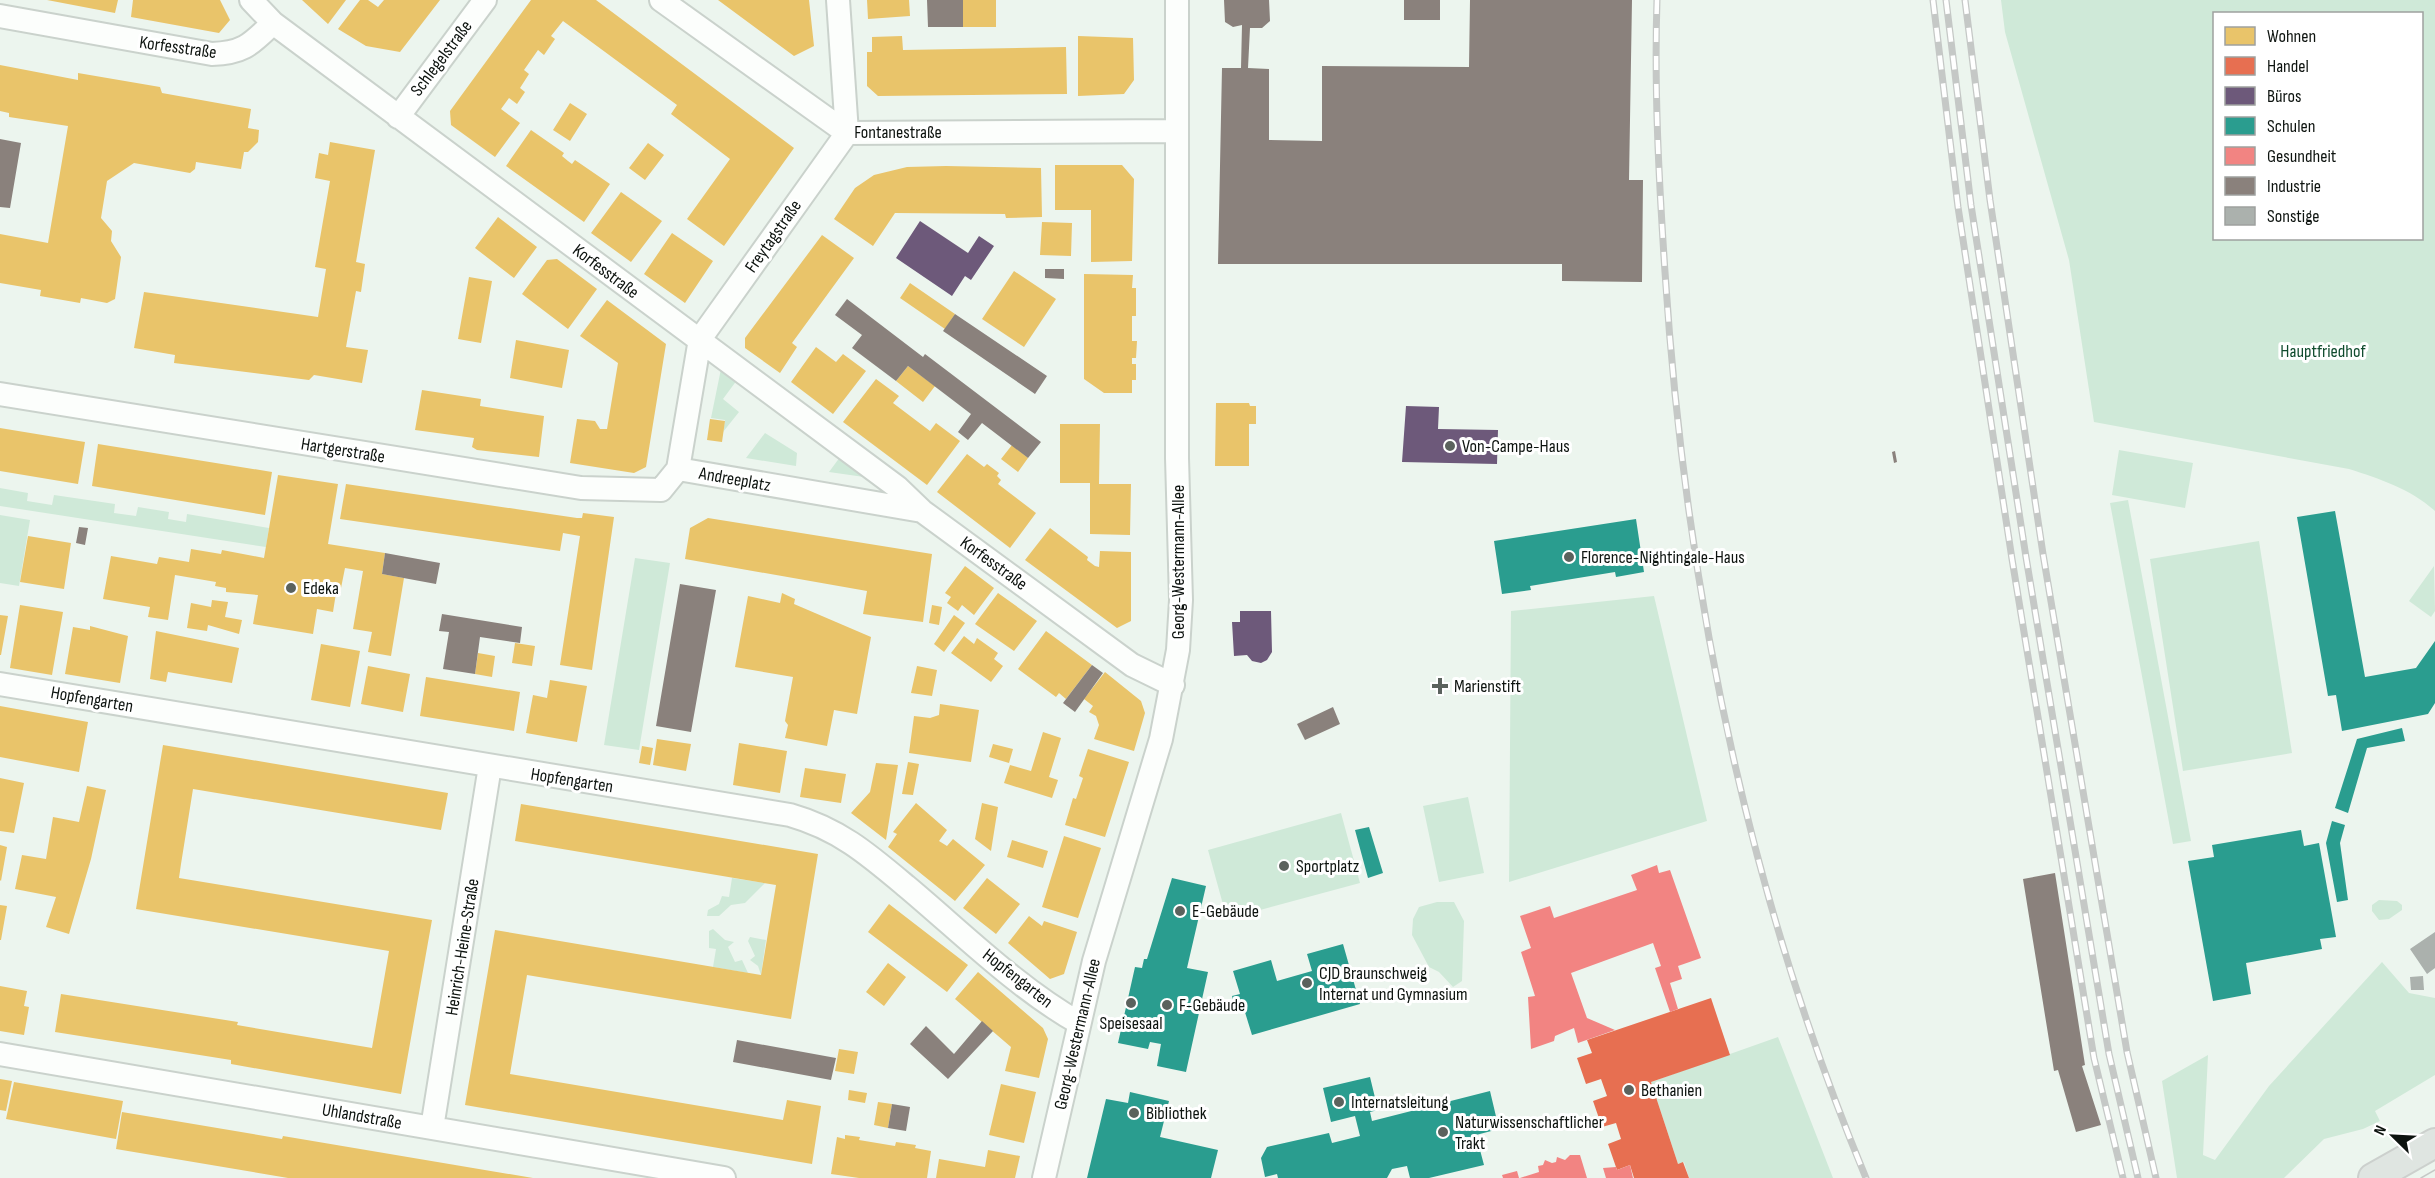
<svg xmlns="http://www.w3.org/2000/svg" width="2435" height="1178" font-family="'Sofia Sans Condensed',sans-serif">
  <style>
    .green { fill: #cfe9d8; fill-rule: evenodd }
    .homes { fill: #e9c46a }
    .shops { fill: #e76f51 }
    .offices { fill: #6d597a }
    .schools { fill: #2a9d8f }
    .health { fill: #f28482 }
    .industry { fill: #8a817c }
    .building { fill: #abb1ad }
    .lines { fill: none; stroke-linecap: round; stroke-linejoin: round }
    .minor-casing { stroke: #cad2cc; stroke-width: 26 }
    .major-casing { stroke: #ccd0cd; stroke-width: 32 }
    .minor { stroke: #fcfefc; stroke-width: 22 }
    .major { stroke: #dfe5e1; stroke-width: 28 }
    .tram { stroke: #c5c8c6; stroke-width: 1.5 }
    .rail-casing { stroke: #c5c8c6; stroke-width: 7 }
    .rail { stroke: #fff; stroke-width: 4.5; stroke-dasharray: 14; stroke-linecap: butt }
    .poi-dot { fill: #5b625d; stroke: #fff; stroke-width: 2 }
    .labels { text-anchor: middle; stroke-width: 6; stroke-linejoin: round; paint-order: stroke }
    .street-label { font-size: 18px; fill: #0d130f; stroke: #fff }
    .park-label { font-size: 18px; fill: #0f4b2d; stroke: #fff }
    .poi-label { font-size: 18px; fill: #0d130f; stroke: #fff; text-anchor: start }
  </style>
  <rect width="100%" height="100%" fill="#ecf5ee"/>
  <path class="green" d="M2001,0H2435V511C2411,489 2380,479 2349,469L2094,422L2069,260L2005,32ZM2214,14H2422V238H2214Z
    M722,364L740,376L723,399L739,412L723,432L725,420L711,418Z
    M765,433L797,453L796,466L746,458Z
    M2119,450L2193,463L2185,508L2112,495Z
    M843,453L878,479L829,472Z
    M0,488L28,493L27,501L52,505L54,495L115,504L114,513L136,516L138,507L169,512L168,519L186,522L187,514L269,528L266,547L0,506Z
    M2128,500L2191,841L2173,844L2110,503Z
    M0,515L30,520L19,586L0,583Z
    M2259,541L2292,753L2183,771L2150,559Z
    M635,558L670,563L639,750L604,745Z
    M2434,566L2435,611L2431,617L2409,601Z
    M1654,596L1707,821L1509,882L1511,611Z
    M1468,797L1484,873L1439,882L1423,806Z
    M1341,813L1360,883L1227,919L1208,850Z
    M732,878L765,883L745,903L731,905L719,916H707L708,910L719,904L722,896L729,897Z
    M2379,900L2397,901L2402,905V910L2389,919L2379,920L2372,911V905Z
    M1437,902H1454L1464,921L1462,981L1453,987L1439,972L1429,967L1412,935L1413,919L1419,907Z
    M713,929L725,940L734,942L728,947L735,962L742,960L748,973L713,967L716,949L709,948V931Z
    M750,937L766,940L761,975L758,966L750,960L755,956L748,941Z
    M2382,962L2409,993L2435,998V1075L2375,1111L2380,1121L2363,1129L2324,1139L2284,1178H2177L2162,1081L2208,1055L2203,1155L2215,1160L2269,1086Z
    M1778,1037L1833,1178H1689L1684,1162L1678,1164L1651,1082Z"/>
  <path class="homes" d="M47,0H118L115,13Z
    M133,0H220L230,20L219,33L131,17Z
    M302,0H346L328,24Z
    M360,0H368L378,7L384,0H440L400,52L366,46L338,29Z
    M531,0H596L794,148L724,246L687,219L730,159L671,114L677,105L563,21L551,36L555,39L544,55L538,50L524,70L529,74L520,88L525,92L517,104L509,98L501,109L520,123L495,157L451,125L450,111Z
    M718,0H809L814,46L794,56Z
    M867,0H909L910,16L868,19Z
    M963,0H996V27H963Z
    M902,36L903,50L1066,47L1067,94L878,96L867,86V52H872V37Z
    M1078,36L1133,38L1134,80L1124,94L1078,96Z
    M0,65L78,80V73L160,87L162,93L251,109L248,128L259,130L258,142L248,152H244L241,169L196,162L195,169L190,173L134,163L107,181L101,218L112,231L111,241L121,257L115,299L107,303L81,298L80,303L40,296L41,290L0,283V234L48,243L68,126L9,117V113L0,111Z
    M570,103L587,114L570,141L553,130Z
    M531,130L564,153L562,156L568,161L572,164L575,160L610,184L584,222L506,166Z
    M330,142L375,150L356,262L365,264L361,292L356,291L346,347L368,350L362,383L314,375L309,380L174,363L175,355L134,348L144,292L318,317L326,269L315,267L330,181L315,178L319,153L328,155Z
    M648,143L664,155L645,180L629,168Z
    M1055,165H1122L1134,179L1132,261L1091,262V210H1055Z
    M946,166L1041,168L1042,217L1006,218L1005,214L895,213L873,246L834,219L855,188L874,175L907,167Z
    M621,192L662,221L631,262L591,233Z
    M498,217L537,247L514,278L475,248Z
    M1042,222L1072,223L1071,256L1040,255Z
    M672,233L713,261L685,303L644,274Z
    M822,235L854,258L792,343L797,347L780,373L745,348V338Z
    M557,259L597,289L568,329L522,294L547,260Z
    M1014,271L1056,299L1024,347L982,319Z
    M1084,274L1133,275L1132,288H1136V316H1132V341H1137L1136,358H1132V364H1136V380H1132V393H1104L1084,379Z
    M469,277L492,281L481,343L458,339Z
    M910,283L955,314L945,329L900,298Z
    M607,300L666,344L646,467L634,473L570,463L577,419L595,421L600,429H607L618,363L580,336Z
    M516,340L569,350L562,388L510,378Z
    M816,347L836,362L843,354L866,371L833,414L791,382Z
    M908,366L935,386L923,402L896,381Z
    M876,379L899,396L893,403L930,431L936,423L960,441L927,485L843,422Z
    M422,390L481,399L480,406L544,416L539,457L477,450L472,447L474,438L415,430Z
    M1216,403H1249L1250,406H1256V424H1249V466H1215Z
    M710,419L725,421L722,442L707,440Z
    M1060,424H1100L1099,484H1131L1130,535L1090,534V483H1060Z
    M0,428L85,442L78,484L0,471Z
    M98,444L272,472L265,515L92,486Z
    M1012,445L1028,458L1018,472L1001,459Z
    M967,454L984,467L987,464L999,473L997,476L1001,480L998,484L1036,513L1010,548L937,492Z
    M278,475L338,484L328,544L385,553L382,574L404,578L391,656L368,652L372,632L353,629L363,571L345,568L340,593H336L333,612L317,609L313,634L253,624L258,595L226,592V588L215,586L216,582L175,575L168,620L148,617L150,607L103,599L111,556L157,564L159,557L189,562L191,549L221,554L222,550L264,558Z
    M346,484L577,518H582L583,513L614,517L592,670L560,665L580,536L563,533L560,551L340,519Z
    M708,518L932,554L923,622L863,614L867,591L685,559L690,528Z
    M1050,528L1088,557L1087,560L1095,566L1099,567L1100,551L1131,552V621L1117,628L1025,560Z
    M28,536L71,543L64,589L20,582Z
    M965,566L994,588L974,615L962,605L958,611L947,603L951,597L945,593Z
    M782,593L795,599L794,604L871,637L857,714L834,710L827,746L785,738L788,725L785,721L793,677L735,667L748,596L780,603Z
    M998,593L1037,621L1014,651L975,624Z
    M212,600L228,602L225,617L242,620L239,634L208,625L207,631L187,628L191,603L211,607Z
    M20,605L63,612L52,675L10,668Z
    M932,605L942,607L939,625L929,623Z
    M0,615L8,616L1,655H0Z
    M954,615L965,623L944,652L934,644Z
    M90,626L128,636L120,683L65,674L73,627L90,630Z
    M156,631L239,648L232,683L168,672L166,682L150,679Z
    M1046,631L1092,665L1066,699L1059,693L1056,697L1018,669Z
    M964,636L974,644L977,638L998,653L994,659L1003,666L991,682L951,653Z
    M515,643L535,646L532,666L512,663Z
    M321,644L360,651L350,707L311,700Z
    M478,653L495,656L492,677L475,674Z
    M368,666L410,674L403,712L361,704Z
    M917,666L937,670L932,696L911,693Z
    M1105,672L1141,701L1145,713L1134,751L1094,739L1099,725L1096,716L1089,712L1093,706L1084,699Z
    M426,677L520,692L514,731L420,716Z
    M550,680L587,686L577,742L526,733L533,695L547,698Z
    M940,704L979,710L971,762L909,753L914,716L930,718L939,715Z
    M0,706L88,722L79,772L0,757Z
    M1043,732L1061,738L1049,777L1058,780L1052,798L1004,783L1010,765L1031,771Z
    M657,739L691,744L686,771L653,765Z
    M739,743L787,751L780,793L733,785Z
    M993,744L1013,749L1009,763L989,757Z
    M163,745L448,793L441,830L193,789L181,864L179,878L432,920L401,1094L231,1064V1060L55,1032L61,994L238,1022L237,1025L372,1048L389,951L136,909Z
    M642,746L653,748L650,765L639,763Z
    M1088,749L1129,762L1105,837L1065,825L1073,798L1076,799L1083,778L1079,776Z
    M908,762L919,764L913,795L902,794Z
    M876,763L898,765L886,840L851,813L870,792Z
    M805,768L846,774L841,803L800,797Z
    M0,778L24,783L14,833L0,831Z
    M87,786L106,790L91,859L69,934L46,927L56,897L15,889L22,855L46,859L53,817L79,822Z
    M916,803L947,830L939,841L947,846L953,839L985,865L955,901L888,847L897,834L893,832Z
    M982,803L998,807L991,851L975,839Z
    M521,804L818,854L791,1019L527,975L510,1074L783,1120L787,1100L821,1106L812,1164L465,1105L495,930L761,975L776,885L515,841Z
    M1064,836L1101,848L1078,918L1042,907Z
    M1012,840L1048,851L1043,868L1007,857Z
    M0,845L7,847L1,881L0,880Z
    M987,878L1020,904L996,934L963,908Z
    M889,904L968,965L947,992L868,932Z
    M0,905L7,906L1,940H0Z
    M1029,916L1042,926L1044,921L1077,932L1064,974L1050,979L1008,943Z
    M888,963L906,977L884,1006L866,992Z
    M978,972L1043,1028L1048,1039L1039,1078L1005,1071L1011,1047L955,999Z
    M0,986L27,991L24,1006L29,1007L24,1035L0,1031Z
    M839,1049L858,1052L854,1074L835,1071Z
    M0,1079L12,1081L6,1111L0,1110Z
    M14,1082L123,1101L116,1139L6,1119Z
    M1001,1084L1036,1092L1024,1143L989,1135Z
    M849,1090L867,1093L865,1103L848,1100Z
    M878,1102L892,1104L888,1128L874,1125Z
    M122,1112L282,1139L283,1136L533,1178H288L116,1149Z
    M845,1135L860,1137L859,1140L895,1146L896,1142L916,1145L915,1148L931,1151L927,1178H859L831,1174L837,1137L845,1139Z
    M988,1150L1020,1156L1015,1178H936L939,1159L985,1167Z"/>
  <path class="shops" d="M1711,998L1730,1055L1651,1082L1678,1164L1683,1162L1689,1178H1634L1630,1165L1617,1170L1608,1144L1621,1139L1616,1123L1602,1127L1593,1101L1607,1096L1601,1079L1586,1084L1577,1058L1592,1053L1587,1040Z"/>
  <path class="offices" d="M920,221L968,253L979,236L994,246L971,280L965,276L952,296L896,258Z
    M1406,406L1439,407L1438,429L1498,430L1497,464L1402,462Z
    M1240,611H1271L1272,652L1267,660L1261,663L1252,661L1247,655L1234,656L1232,622H1240Z"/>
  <path class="schools" d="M2335,511L2365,677L2416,668L2435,641V703L2428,714L2342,731L2336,695L2328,696L2297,517Z
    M1636,519L1644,572L1616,577L1615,572L1572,579L1530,586L1531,590L1502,594L1494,541Z
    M2402,728L2405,741L2367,748L2348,813L2335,808L2357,739Z
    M2332,821L2345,825L2340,843L2348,900L2337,902L2326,843Z
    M1369,827L1383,873L1368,878L1355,830Z
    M2301,830L2304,846L2319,843L2336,937L2320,939L2322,949L2246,963L2251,994L2213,1001L2188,861L2214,857L2212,845Z
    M1172,878L1206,886L1187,968L1208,972L1186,1072L1157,1066L1161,1044L1150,1042L1148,1049L1118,1043L1135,967L1142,968L1144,959H1147Z
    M1343,944L1360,1004L1252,1035L1244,1009L1236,1011L1232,996L1240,994L1233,971L1271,960L1277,981L1312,971L1307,954Z
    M1370,1077L1378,1110L1370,1112L1372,1121L1490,1091L1499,1129L1476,1135L1484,1165L1429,1178H1410L1407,1166L1392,1169L1387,1178H1278L1277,1174L1265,1177L1261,1158L1267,1147L1329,1133L1332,1143L1360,1136L1355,1116L1331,1122L1323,1088Z
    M1130,1092L1169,1101L1160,1137L1218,1150L1211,1178H1087L1106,1099L1128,1103Z"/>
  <path class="health" d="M1657,865L1659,873L1670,870L1701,958L1678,966L1682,979L1670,983L1678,1009L1670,1012L1655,968L1661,966L1653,943L1571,973L1587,1018L1615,1030L1578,1043L1574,1028L1555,1036L1554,1041L1531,1049L1528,997L1535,996L1521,952L1531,948L1520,916L1550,906L1554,918L1637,890L1631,875Z
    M1570,1155H1580L1587,1178H1520L1539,1172L1538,1166L1543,1165L1545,1160L1552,1163L1556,1162L1557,1157L1565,1160Z
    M1630,1165L1633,1178H1606L1603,1168L1616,1167L1617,1170Z
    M1517,1171L1519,1178H1503L1502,1175Z"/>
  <path class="industry" d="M927,0H963V27H928Z
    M1224,0H1269L1270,21L1262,28H1250L1248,68L1269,69V140L1322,141V66L1469,67L1470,0H1632L1629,180H1643L1642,282L1562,281V264H1218L1222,68H1241L1242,25L1233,27L1225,22Z
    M1404,0H1440V20H1404Z
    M0,139L21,143L10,208L0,207Z
    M1045,269H1064V279L1045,278Z
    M847,299L923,357L925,354L1041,442L1028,458L982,423L968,440L958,432L971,414L908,366L896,381L852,348L862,335L835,315Z
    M955,314L1047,376L1035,394L943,331Z
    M1895,451L1897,462L1894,463L1892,452Z
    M79,527L88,528L85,545L76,543Z
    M385,553L440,563L436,584L382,574Z
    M680,584L716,590L691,732L656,726Z
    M442,614L522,627L520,643L480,637L475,674L443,669L449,632L439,631Z
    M1092,665L1103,673L1075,712L1063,703Z
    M1333,707L1340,724L1305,740L1297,724Z
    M2055,873L2085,1065L2082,1066L2101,1125L2076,1132L2058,1070L2054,1071L2023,879Z
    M982,1021L993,1031L948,1079L910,1044L926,1026L954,1054Z
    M737,1040L836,1058L831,1080L733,1062Z
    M892,1104L910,1107L906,1131L888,1128Z"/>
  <path class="building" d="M2435,932V968L2427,974L2410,949Z
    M2423,976L2424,990H2411L2410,977Z"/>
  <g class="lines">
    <g class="minor-casing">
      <path id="minor" d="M251,0L273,23L897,487L922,511L1132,665L1173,685
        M661,0L847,133L1177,131
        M838,0L847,133
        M0,16L212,54C244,53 251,44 273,23
        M398,117L485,0
        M0,394L581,488L661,490L678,469L700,339L847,133
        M678,469L922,511
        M0,684L790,815C839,829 868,854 906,886C961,932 1017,988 1079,1023
        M0,1054L724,1178
        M432,1128L490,766
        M1044,1178L1094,961L1161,739L1178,650L1181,600L1177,458V0"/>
    </g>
    <g class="major-casing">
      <path id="major" d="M2373,1178L2435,1143"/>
    </g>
    <use href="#minor" class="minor"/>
    <use href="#major" class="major"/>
    <path class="tram" d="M2421,1178L2435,1170"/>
    <g class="rail-casing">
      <path id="rail" d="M1657,0C1654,90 1659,182 1665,272C1685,582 1746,890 1866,1178
        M1933,0L1958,207L2012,559L2094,1058L2123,1178
        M1946,0L1971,205L2026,557L2109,1054L2138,1178
        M1965,0L1990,200L2043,554L2127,1052L2156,1178"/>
    </g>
    <use href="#rail" class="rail"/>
  </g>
  <g class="poi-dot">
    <circle cx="1450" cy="446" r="6"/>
    <circle cx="1569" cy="557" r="6"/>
    <circle cx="291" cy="588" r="6"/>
    <path d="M1437 677h6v6h6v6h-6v6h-6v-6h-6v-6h6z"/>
    <circle cx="1284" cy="866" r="6"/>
    <circle cx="1180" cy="911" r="6"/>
    <circle cx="1307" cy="983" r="6"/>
    <circle cx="1131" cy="1003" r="6"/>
    <circle cx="1167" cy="1005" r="6"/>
    <circle cx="1629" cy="1090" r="6"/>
    <circle cx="1339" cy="1102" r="6"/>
    <circle cx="1134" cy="1113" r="6"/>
    <circle cx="1443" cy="1132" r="6"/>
  </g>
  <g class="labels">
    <g class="street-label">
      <text transform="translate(178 47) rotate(8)" y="6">Korfesstraße</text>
      <text transform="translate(441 58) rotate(-53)" y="6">Schlegelstraße</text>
      <text x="898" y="138">Fontanestraße</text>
      <text transform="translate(773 236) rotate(-55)" y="6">Freytagstraße</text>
      <text transform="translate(606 271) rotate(37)" y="6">Korfesstraße</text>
      <text transform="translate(343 450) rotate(9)" y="6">Hartgerstraße</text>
      <text transform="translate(735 479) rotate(10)" y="6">Andreeplatz</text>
      <text transform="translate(1178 562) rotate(-90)" y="6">Georg-Westermann-Allee</text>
      <text transform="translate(994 563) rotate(36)" y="6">Korfesstraße</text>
      <text transform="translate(92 699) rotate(10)" y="6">Hopfengarten</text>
      <text transform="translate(572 780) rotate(9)" y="6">Hopfengarten</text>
      <text transform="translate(462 947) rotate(-81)" y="6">Heinrich-Heine-Straße</text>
      <text transform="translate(1018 978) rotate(38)" y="6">Hopfengarten</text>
      <text transform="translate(1077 1034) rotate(-77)" y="6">Georg-Westermann-Allee</text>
      <text transform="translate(362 1116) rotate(10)" y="6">Uhlandstraße</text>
    </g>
    <g class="park-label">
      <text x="2323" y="357">Hauptfriedhof</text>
    </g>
    <g class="poi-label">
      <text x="1462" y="452">Von-Campe-Haus</text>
      <text x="1581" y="563">Florence-Nightingale-Haus</text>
      <text x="303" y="594">Edeka</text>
      <text x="1454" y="692">Marienstift</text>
      <text x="1296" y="872">Sportplatz</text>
      <text x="1192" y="917">E-Gebäude</text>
      <text x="1319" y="979">CJD Braunschweig<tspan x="1319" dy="21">Internat und Gymnasium</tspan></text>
      <text x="1179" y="1011">F-Gebäude</text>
      <text x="1131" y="1029" text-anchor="middle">Speisesaal</text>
      <text x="1641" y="1096">Bethanien</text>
      <text x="1351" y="1108">Internatsleitung</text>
      <text x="1146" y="1119">Bibliothek</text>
      <text x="1455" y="1128">Naturwissenschaftlicher<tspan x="1455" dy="21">Trakt</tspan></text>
    </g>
  </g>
  <rect x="2213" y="12" width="210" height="228" fill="#ffffff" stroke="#9ea19f" stroke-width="1.5"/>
  <rect x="2225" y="27" width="30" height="18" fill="#e9c46a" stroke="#9ea19f" stroke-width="1.5"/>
  <text x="2267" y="42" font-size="18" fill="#0d130f">Wohnen</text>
  <rect x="2225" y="57" width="30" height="18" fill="#e76f51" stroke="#9ea19f" stroke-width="1.5"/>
  <text x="2267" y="72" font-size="18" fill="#0d130f">Handel</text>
  <rect x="2225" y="87" width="30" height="18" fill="#6d597a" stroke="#9ea19f" stroke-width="1.5"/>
  <text x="2267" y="102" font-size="18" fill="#0d130f">Büros</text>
  <rect x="2225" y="117" width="30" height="18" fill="#2a9d8f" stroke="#9ea19f" stroke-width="1.5"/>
  <text x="2267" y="132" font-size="18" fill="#0d130f">Schulen</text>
  <rect x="2225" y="147" width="30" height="18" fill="#f28482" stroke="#9ea19f" stroke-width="1.5"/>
  <text x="2267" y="162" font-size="18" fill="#0d130f">Gesundheit</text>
  <rect x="2225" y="177" width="30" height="18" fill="#8a817c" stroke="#9ea19f" stroke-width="1.5"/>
  <text x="2267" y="192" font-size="18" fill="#0d130f">Industrie</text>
  <rect x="2225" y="207" width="30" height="18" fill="#abb1ad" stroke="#9ea19f" stroke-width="1.5"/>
  <text x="2267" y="222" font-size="18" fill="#0d130f">Sonstige</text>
  <g transform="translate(2393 1136) rotate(294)" stroke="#ffffff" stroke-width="4.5" paint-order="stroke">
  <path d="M0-4.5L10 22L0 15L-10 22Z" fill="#0d130f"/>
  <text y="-9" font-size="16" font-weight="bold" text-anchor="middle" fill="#0d130f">N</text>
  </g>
</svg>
